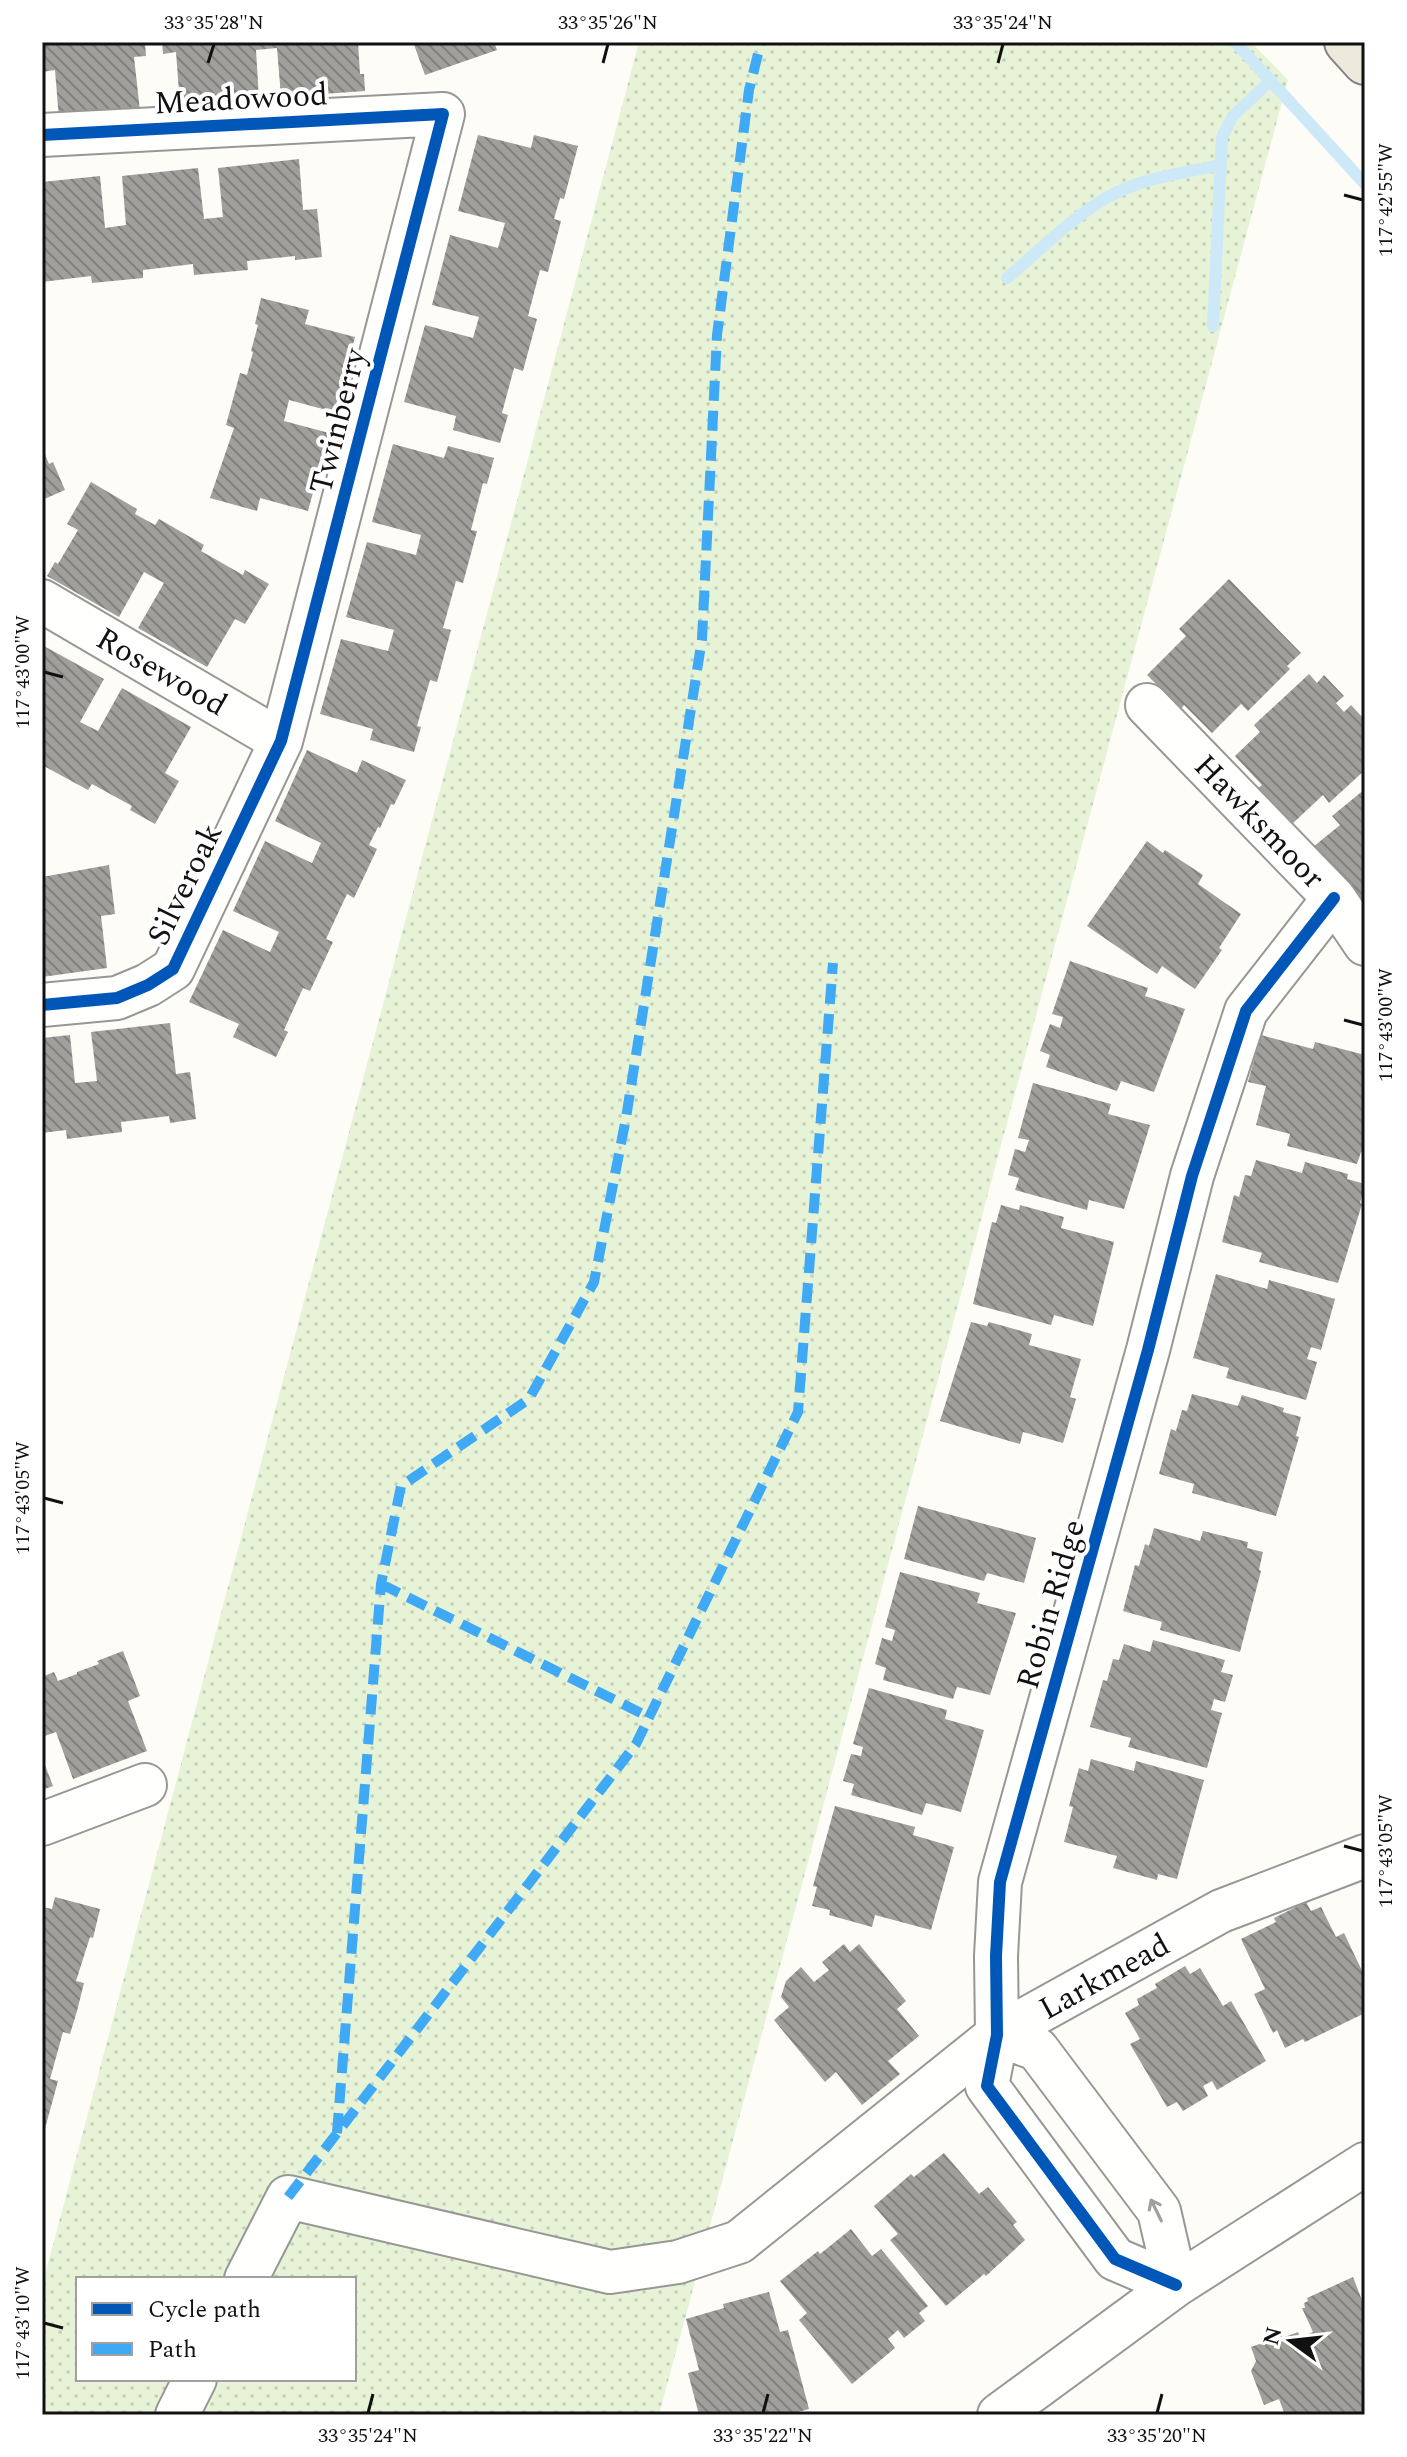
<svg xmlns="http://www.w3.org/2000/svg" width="1407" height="2457" font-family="Spectral,serif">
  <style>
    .grass { fill: url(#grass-dots); fill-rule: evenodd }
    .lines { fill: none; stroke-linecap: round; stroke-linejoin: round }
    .stream { stroke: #cde8f7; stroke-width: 12 }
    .building { fill: url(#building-back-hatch) }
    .minor-casing { stroke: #979795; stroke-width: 46 }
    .major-casing { stroke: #858482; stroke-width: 48 }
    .minor { stroke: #fffffe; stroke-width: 42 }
    .major { stroke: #ede9dc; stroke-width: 44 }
    .quiet { stroke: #3fa9f5; stroke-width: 10; stroke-dasharray: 20 10; stroke-linecap: butt }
    .cycleway-casing { stroke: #fff; stroke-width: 17 }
    .cycleway { stroke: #0057b8; stroke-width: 12 }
    .oneway { stroke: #a0a09f }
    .ticks { fill: none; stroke: #111; stroke-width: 3 }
    .labels { text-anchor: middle; stroke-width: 8; stroke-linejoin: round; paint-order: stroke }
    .street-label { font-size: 32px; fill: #111; stroke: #fff }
    .neatline { fill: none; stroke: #111; stroke-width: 3 }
    .ticks-label { font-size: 20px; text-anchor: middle; fill: #111 }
  </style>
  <defs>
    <pattern id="grass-dots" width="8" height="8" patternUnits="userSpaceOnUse" patternTransform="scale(2)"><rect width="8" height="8" fill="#e7f3d7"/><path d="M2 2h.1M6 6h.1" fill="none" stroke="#c5cfb8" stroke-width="1.8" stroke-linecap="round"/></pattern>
    <pattern id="building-back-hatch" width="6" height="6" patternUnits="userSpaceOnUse" patternTransform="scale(2)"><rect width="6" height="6" fill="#a19f9c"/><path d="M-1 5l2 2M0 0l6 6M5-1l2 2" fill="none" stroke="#82807e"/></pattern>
  </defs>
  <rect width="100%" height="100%" fill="#fdfcf7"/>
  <path class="grass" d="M639,42H1251L1288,80L659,2415H42V2286ZM78,2279H354V2379H78Z"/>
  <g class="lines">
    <path class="stream" d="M1235,42L1365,184
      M1007,278C1039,251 1071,218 1108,197C1141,178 1183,173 1220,165
      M1213,326L1222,137L1233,116L1271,80"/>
  </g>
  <path class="building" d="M42,42H145L146,56L134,57L140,111L59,119L55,70L42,72Z
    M162,42H358L360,74H364L365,91L281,97L277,48L256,50L259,99L180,105L176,52L163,54Z
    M413,42H494L497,50L425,75Z
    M478,135L531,148L534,135L578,146L564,199L560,198L554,219L561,221L548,272L540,270L528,316L537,319L523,371L514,368L502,413L508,415L500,443L453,430L456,416L404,402L425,325L473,338L479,317L432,305L450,235L498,248L505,223L458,211Z
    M299,159L303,210L317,209L322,257L295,260V256L247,261L248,270L194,275L193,264L143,270V278L92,283L91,276L42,282V182L100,176L105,228L126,225L122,176L198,168L204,219L223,217L218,168Z
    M261,298L309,310L305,324L355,337L334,412L289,400L284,421L329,433L308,511L260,498L257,511L210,498L234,428L226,425L240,373L247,375L253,352L251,351L258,325L255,324Z
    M393,444L444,458L448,446L494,458L487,484L483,483L471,530L477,531L463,583L456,581L443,628L451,630L437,682L430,680L417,726L421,727L414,752L370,740L373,729L320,714L341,639L388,651L394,630L346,617L367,542L416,555L421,535L372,522Z
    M42,447L49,464L53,462L65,490L42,500Z
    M91,482L137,509L135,514L155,525L159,519L204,545L201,551L243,575L245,570L269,584L245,624L235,619L207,667L138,628L164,583L144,572L119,617L47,576L55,562L58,564L78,530L67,524Z
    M1229,579L1301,653L1287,666L1290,669L1248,711L1241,704L1212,733L1184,705L1181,709L1147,675L1186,636L1179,629Z
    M42,645L104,679L80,722L98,731L122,688L191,727L165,773L179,781L155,824L130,810L132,806L92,784L88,790L42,765L45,756L42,754Z
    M1309,674L1317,683L1324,675L1344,696L1336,703L1344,712L1351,705L1365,720V770L1329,803L1323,795L1292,824L1258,788L1262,785L1235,756L1260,732L1254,725Z
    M307,750L357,773L362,760L406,780L394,805L391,804L380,828L378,827L369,845L377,849L354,898L347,894L326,939L333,942L310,991L303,988L284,1030L288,1032L276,1057L233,1037L239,1024L189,1002L223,930L270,952L279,932L233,911L265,841L312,863L321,843L275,821Z
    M1365,789V904L1346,880L1342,884L1313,847L1340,825L1332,816Z
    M1147,841L1163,853L1165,850L1203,875L1198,884L1241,914L1219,948L1222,950L1195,989L1162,966L1157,974L1087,926Z
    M109,865L115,914L101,916L107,968L42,977V877Z
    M1070,961L1148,988L1145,996L1185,1009L1154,1092L1121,1081L1117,1091L1046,1067L1050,1055L1040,1051L1050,1024L1060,1028L1063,1017L1052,1014Z
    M170,1023L176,1074L190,1072L196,1119L170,1123L169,1116L121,1122L122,1132L67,1139L66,1130L42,1133V1038L70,1035L75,1083L97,1081L91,1032Z
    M1261,1035L1313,1049L1315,1042L1365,1055V1153L1361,1152L1357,1164L1287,1146L1290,1134L1256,1125L1266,1086L1248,1082Z
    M1033,1083L1111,1104L1108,1114L1150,1125L1124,1209L1089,1200L1087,1210L1015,1190L1019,1178L1008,1175L1015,1149L1025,1152L1029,1140L1018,1138Z
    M1256,1160L1302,1173L1305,1162L1348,1174L1347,1179L1365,1184L1360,1203L1362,1204L1338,1283L1259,1262L1262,1253L1222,1242L1234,1195L1239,1197L1245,1175L1251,1176Z
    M1001,1205L1019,1210L1020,1205L1064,1217L1061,1228L1114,1242L1093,1326L1054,1315L1051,1325L973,1304L992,1222L996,1223Z
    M1216,1274L1267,1289L1269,1280L1335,1299L1321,1350L1311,1347L1307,1359L1317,1362L1306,1400L1226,1378L1229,1368L1193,1358Z
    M971,1322L987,1326L989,1322L1032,1334L1029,1345L1081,1359L1070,1397L1076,1399L1063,1443L1023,1432L1020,1444L940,1421Z
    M1192,1394L1238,1406L1242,1395L1284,1408L1283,1412L1301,1417L1296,1436L1299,1437L1276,1516L1192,1493L1194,1484L1159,1474L1171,1429L1176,1431L1182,1410L1187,1411Z
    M918,1506L1036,1538L1024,1583L987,1573L984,1581L904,1559Z
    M1154,1528L1200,1541L1203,1531L1248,1542L1247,1548L1263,1552L1259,1570L1261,1571L1240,1652L1160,1630L1162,1622L1123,1611L1135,1565L1139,1566L1145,1544L1149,1546Z
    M900,1572L980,1593L977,1603L1016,1613L990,1695L957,1687L953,1699L883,1680L886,1668L875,1664L882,1638L892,1641L895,1630L885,1627Z
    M1153,1640L1225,1660L1221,1672L1233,1675L1225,1702L1214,1699L1211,1710L1222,1713L1207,1768L1128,1747L1131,1738L1090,1727L1103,1680L1107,1681L1113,1659L1119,1660L1124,1644L1150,1652Z
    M123,1651L140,1696L128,1701L147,1751L73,1779L56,1732L42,1737V1677L54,1672L58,1681L77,1674V1672L99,1664L97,1661Z
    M869,1688L947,1710L945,1719L984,1730L961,1812L926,1803L922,1815L851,1795L854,1784L843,1781L851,1754L861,1756L863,1747L853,1744Z
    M42,1757L53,1786L42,1790Z
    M1091,1759L1134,1771L1136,1761L1204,1780L1177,1879L1158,1874L1157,1880L1113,1868L1117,1856L1064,1842L1073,1807L1069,1806L1079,1768L1088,1771Z
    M835,1806L915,1827L913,1835L954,1847L931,1930L875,1915L872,1927L829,1915L830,1910L812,1906L817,1887L813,1886Z
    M55,1897L100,1909L93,1938L90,1937L76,1981L84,1983L77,2011L70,2034L63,2032L50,2079L58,2081L43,2136L42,1907L52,1909Z
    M1306,1902L1311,1911L1321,1907L1336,1937L1344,1933L1365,1977V2013L1305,2042L1303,2039L1285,2048L1277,2030L1273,2033L1254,1994L1265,1989L1241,1939L1276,1922L1274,1918Z
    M844,1944L850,1952L859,1944L906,2001L897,2009L919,2036L888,2061L900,2074L862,2105L836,2072L825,2082L774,2020L789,2007L781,1997L786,1981L801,1967L814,1982L829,1970L822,1962Z
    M1185,1966L1190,1974L1200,1968L1223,2006L1231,2001L1266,2061L1217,2090L1212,2081L1203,2086L1208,2096L1183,2111L1177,2102L1167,2107L1130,2044L1140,2039L1125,2013L1139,2005L1137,1999L1157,1988L1155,1984Z
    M944,2153L979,2194L988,2187L1017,2222L1013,2225L1025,2240L986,2276L984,2274L946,2306L890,2240L898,2234L874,2206L911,2174L914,2177Z
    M851,2229L872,2256L881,2249L928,2306L919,2313L925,2321L904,2338L898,2330L888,2339L895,2348L852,2384L799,2320L807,2313L780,2281L818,2251L820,2254Z
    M1353,2277L1365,2308V2415H1285L1279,2399L1264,2405L1251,2371L1256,2361L1251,2347L1282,2336V2338L1298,2332L1300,2338L1313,2332L1302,2308H1305L1304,2303L1308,2301L1307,2298Z
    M769,2292L780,2332L788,2330L809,2409L787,2415H699L688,2373L699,2370L686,2319L724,2308L723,2304Z"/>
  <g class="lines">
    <g class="minor-casing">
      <path id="minor" d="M42,135L443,114L281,741L173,969L148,985L117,998L42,1005
        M42,601L281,741
        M1147,705L1334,898L1365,944
        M42,1824L145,1785
        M997,2035L1037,2049L1159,2211L1176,2285
        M246,2279L288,2197L610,2272L678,2262L739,2242L997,2035L1221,1911L1365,1856
        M1176,2285L1115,2259L987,2086L997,2035L996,1956L1000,1882L1148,1350L1192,1176L1246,1011L1334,898
        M177,2415L195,2379
        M999,2415L1176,2285L1365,2164"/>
    </g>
    <g class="major-casing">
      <path id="major" d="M1347,42L1365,62"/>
    </g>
    <use href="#minor" class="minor"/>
    <use href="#major" class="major"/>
    <path class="quiet" d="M381,1584L649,1717
      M337,2133L381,1584L401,1486L529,1399L594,1282L626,1118L702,639L717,335L749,90L761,42
      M288,2197L636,1744L798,1412L833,963"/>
    <g class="cycleway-casing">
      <path id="cycleway" d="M42,135L443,114L281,741L173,969L148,985L117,998L42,1005
        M1176,2285L1115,2259L987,2086L997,2035L996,1956L1000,1882L1148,1350L1192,1176L1246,1011L1334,898"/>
    </g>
    <use href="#cycleway" class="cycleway"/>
  </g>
  <defs><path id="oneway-shaft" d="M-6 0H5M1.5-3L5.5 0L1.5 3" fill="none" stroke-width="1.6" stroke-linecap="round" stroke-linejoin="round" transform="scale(2)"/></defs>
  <use class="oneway" href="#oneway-shaft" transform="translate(1156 2210) rotate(-116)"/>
  <path class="ticks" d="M208,63L214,44M603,63L608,44M998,63L1003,44M1344,195L1363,200M44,672L63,677M1344,1020L1363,1025M44,1498L63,1503M1344,1846L1363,1851M44,2323L63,2328M368,2413L373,2394M763,2413L768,2394M1157,2413L1162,2394"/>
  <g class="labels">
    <g class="street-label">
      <text transform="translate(241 98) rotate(-3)" y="11">Meadowood</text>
      <text transform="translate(337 421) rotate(-76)" y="11">Twinberry</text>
      <text transform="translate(162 671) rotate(30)" y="11">Rosewood</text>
      <text transform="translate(1260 821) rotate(46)" y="11">Hawksmoor</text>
      <text transform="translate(184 884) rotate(-64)" y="11">Silveroak</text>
      <text transform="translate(1050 1604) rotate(-74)" y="11">Robin Ridge</text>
      <text transform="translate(1104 1976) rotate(-29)" y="11">Larkmead</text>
    </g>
  </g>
  <rect width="1407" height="2457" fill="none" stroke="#ffffff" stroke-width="88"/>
  <rect x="76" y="2277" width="280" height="104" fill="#ffffff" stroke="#a0a0a0" stroke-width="2"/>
  <rect x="92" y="2303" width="40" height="12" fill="#0057b8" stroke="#a0a0a0" stroke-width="2"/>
  <text x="148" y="2317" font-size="24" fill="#111111">Cycle path</text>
  <rect x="92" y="2343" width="40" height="12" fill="#3fa9f5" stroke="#a0a0a0" stroke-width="2"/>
  <text x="148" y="2357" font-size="24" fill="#111111">Path</text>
  <g transform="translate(1291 2341) rotate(285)" stroke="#ffffff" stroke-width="6" paint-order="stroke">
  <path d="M0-6L14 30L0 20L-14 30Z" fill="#111111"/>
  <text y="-12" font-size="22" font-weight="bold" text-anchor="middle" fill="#111111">N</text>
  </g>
  <rect x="44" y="44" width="1319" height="2369" class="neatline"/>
  <g class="ticks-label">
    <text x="214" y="29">33°35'28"N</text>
    <text x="608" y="29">33°35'26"N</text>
    <text x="1003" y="29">33°35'24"N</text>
    <text transform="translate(1385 200) rotate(-90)" y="7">117°42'55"W</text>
    <text transform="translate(22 672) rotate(-90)" y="7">117°43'00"W</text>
    <text transform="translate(1385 1025) rotate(-90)" y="7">117°43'00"W</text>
    <text transform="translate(22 1498) rotate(-90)" y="7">117°43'05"W</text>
    <text transform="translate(1385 1851) rotate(-90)" y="7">117°43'05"W</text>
    <text transform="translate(22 2323) rotate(-90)" y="7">117°43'10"W</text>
    <text x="368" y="2442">33°35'24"N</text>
    <text x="763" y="2442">33°35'22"N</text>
    <text x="1157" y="2442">33°35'20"N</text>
  </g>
</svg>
